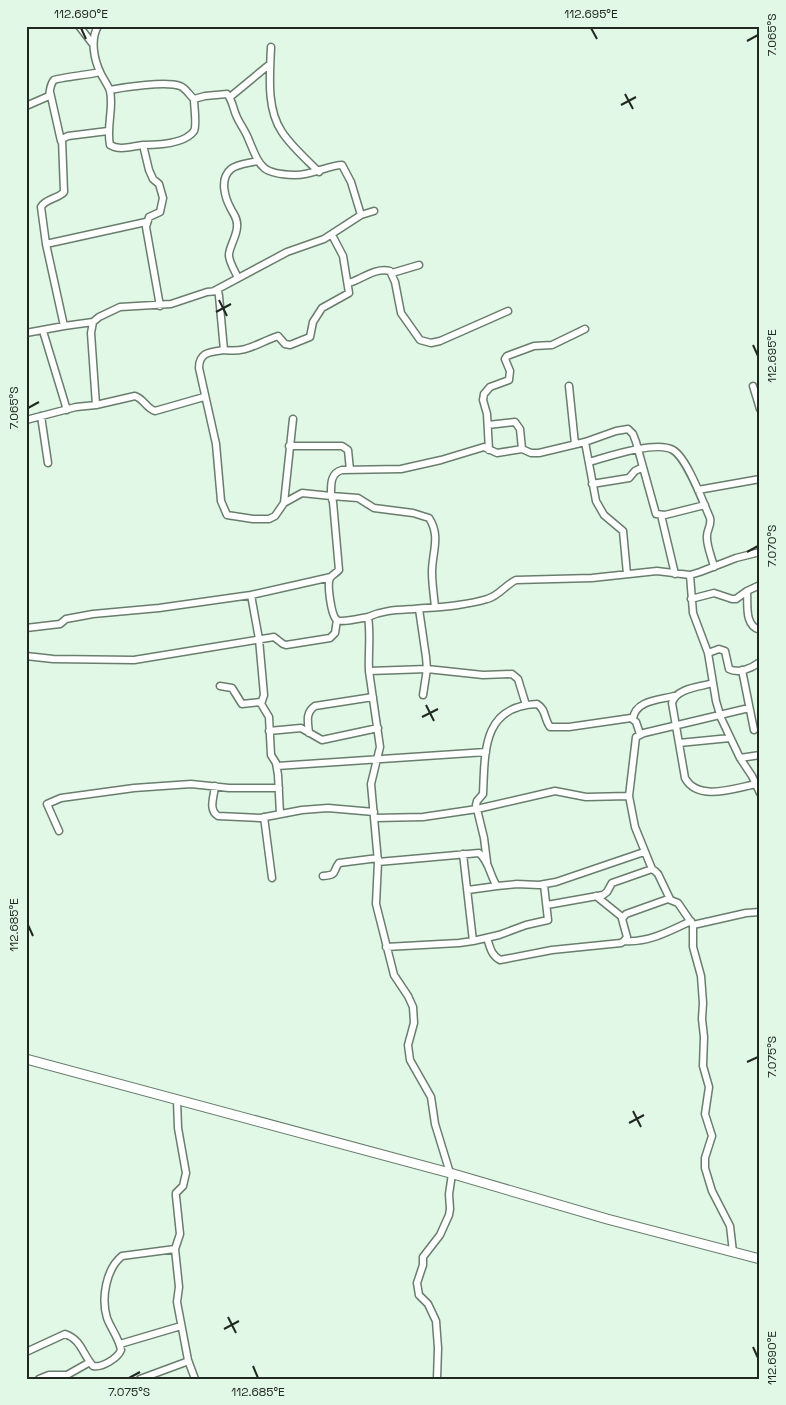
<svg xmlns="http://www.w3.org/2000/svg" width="786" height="1405" font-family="'Space Grotesk',sans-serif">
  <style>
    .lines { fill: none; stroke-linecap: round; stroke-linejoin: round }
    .minor-casing { stroke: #697d6d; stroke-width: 9 }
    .secondary-casing { stroke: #697d6d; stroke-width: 11 }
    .minor { stroke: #fff; stroke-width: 6 }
    .secondary { stroke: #fff; stroke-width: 9 }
    .ticks { fill: none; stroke: #202821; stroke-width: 2 }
    .neatline { fill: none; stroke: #202821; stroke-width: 2 }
    .ticks-label { font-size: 12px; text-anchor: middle; fill: #202821 }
  </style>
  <rect width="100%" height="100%" fill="#e2f8e6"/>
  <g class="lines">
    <g class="minor-casing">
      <path id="minor" d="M79,26L92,43
        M98,26C90,40 94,60 101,74C104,80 108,85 110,91C114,108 106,127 110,145C119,151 133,146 143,145L149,170L153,179L159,184L163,198L160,212L149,217L146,227L160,306
        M271,47C270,74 266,108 282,132C292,147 306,159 319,172
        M110,90C125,87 166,81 180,86C186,88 189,95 194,99
        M50,92L61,141
        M230,97L270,64
        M26,106L49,96C50,91 50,84 54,80C58,78 93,74 100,72
        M143,145C157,145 185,144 194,131C197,126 194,106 194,99L205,96L227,94C232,99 233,108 236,115C239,123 245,130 248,138C260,166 260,174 294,175C310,176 329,165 342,165L351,182L361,215
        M46,244L146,222
        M392,273L419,265
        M238,278C235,271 230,264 229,256C228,249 237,236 237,227C238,219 234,215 231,209C225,198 219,179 231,169C237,164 250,163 257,161
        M349,283C362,279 376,267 390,271L395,282L401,313L420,340L431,343L440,341L508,311
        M214,291L287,252L324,239L361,215L374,211
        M64,326L46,244L41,207C46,198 58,199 64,192L62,139L68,136L108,131
        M43,331L67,410
        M26,333L64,326L93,322
        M224,350C248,353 257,343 278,336L285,344L290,345L310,337L313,322L322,308L349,293L343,256L332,235
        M569,386L575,444
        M753,386L760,409
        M96,405L91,333L93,322L99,317L120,307L171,304L207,292L218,291L219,296L224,350C210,352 199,352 199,368L216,444L221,501L227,515L253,519H269L275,516L284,503L302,493L331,496L333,502L339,570C336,573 332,575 330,578C327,584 331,616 337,620C342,623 361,618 368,617
        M41,416L48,463
        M26,420L76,407L96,405L135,396C144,399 146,408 155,411L204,397
        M488,425L515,422L520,429L522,449
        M585,442L616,431L628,429L633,434L636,442L656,514L665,515L705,505
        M289,446H342L348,450L350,470
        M489,450L487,414L483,400L484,394L490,387L509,380L510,371L505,359L507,356L534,346L552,345L585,329
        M589,462C607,457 656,440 673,450C687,458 703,502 710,518C712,526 706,530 707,538C707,547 712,558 714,567
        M592,484L629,478L635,471L643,467
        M698,490L760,479
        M284,503L293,419
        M661,515L675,574
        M690,575L693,613L708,653L716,701L721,718L740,758L752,776L760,793
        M747,591C748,604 744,626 760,630
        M251,595L259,639L264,695L261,704
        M691,599L714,593L732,599H736L747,591L760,585
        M435,607C434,596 432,584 432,572C432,553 441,536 429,518L413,513L374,508L358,498L331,496C331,485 330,473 342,470L401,469L441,460L484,447L497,453L522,449L531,453H539L585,442L596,501L604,515L623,531L627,574
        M419,609L426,657L427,669L423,695
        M26,628L60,624L66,619L93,614L159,608L251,595L331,577
        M708,653L719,649L725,651L729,669C739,674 752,668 760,662
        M26,656L53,659L134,660L274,637L283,644L286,645L330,638L335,633L337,620
        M742,670L754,730
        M369,671L427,669L483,675L512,674L518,679L526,705
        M713,683C700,687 676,688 672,703L685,778C698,802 735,788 756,784
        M220,686L232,688L242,704L260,702L269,717L271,755L276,763L278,775L280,814
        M633,719C635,700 660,700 674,696
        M269,731L301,728L322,740L378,728
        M309,733C308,722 305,713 315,706L373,697
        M679,743L730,738
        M740,758L760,755
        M277,766L486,752
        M215,786C214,797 208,810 218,816L260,818L302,810L328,808L374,812
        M264,817L272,878
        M375,818L423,817L477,809L555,791L586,797L629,796
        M59,831L47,804L61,798L134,788L191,784L229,788H279
        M378,862L479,853C489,861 490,876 497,886L517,884L539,885L556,882L644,852
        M487,862L484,838L476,805L477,801L483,794C485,752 482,706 537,704C546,709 544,719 550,727H569L631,718L636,722L640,734
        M652,869L655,871L658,874L670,899
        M323,876C338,875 332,872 339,863L378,858
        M468,890L497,886
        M596,896L622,917
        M547,905L603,895L607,892L612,883L652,869L635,827L629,796L636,737L644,733L749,708
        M693,925L746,913L760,912
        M487,938C490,947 491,955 500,960L552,950L621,943L624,941L627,937L622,919L626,914L668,899L678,903L693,925V947L701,976L703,1003L702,1019L704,1037L703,1066L709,1087L705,1114L712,1136L705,1158V1168L712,1191L730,1226L733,1252
        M473,941L499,935L526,925L548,920L544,885
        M624,941C648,943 670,931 691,921
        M386,947L459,943L473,941L463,854
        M450,1173L435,1124L431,1097L410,1060L408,1045L414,1023L413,1007L408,996L394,975L376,904L378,862L371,784L380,747L369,671C368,652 371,636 368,617C383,610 398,610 414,609C438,607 464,606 487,599C499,596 505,585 516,580L592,578L657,571L690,575L700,572L736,558L760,552
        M120,1344L181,1326
        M26,1352L65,1334C81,1339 83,1355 93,1366C102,1368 118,1358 121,1350C119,1338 111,1329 107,1318C101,1298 106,1269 122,1256L175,1249
        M188,1360L195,1379
        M39,1379L49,1375H67L90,1362
        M140,1379L186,1362L188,1360L177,1302L179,1287L175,1249L180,1234L176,1196V1193L183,1186L186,1173L178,1128L177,1100
        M437,1379L438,1348L436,1321L428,1304L419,1295L417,1283L423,1265V1257L440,1235L449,1215L450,1209L449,1194L452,1174"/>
    </g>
    <g class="secondary-casing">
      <path id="secondary" d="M26,1059L450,1173L607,1219L760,1259"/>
    </g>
    <use href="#minor" class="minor"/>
    <use href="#secondary" class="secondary"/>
  </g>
  <path class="ticks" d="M81,28L86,39M591,28L597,39M747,41L758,35M625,94L633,109M621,105L636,97M219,300L227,316M216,312L231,304M753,345L758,356M28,408L39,402M747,552L758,546M426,705L434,721M422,717L438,709M28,925L33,936M747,1062L758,1057M633,1111L641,1127M629,1123L644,1115M228,1317L236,1333M224,1329L239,1321M753,1347L758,1358M253,1366L258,1378M129,1378L140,1372"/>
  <rect width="786" height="1405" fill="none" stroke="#e2f8e6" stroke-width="55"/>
  <rect x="28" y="28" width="730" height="1350" class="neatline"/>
  <g class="ticks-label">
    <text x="81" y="18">112.690°E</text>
    <text x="591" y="18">112.695°E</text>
    <text transform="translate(772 35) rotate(-90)" y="4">7.065°S</text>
    <text transform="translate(772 356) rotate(-90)" y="4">112.695°E</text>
    <text transform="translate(14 408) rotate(-90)" y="4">7.065°S</text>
    <text transform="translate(772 546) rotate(-90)" y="4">7.070°S</text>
    <text transform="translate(14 925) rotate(-90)" y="4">112.685°E</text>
    <text transform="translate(772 1057) rotate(-90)" y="4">7.075°S</text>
    <text transform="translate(772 1358) rotate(-90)" y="4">112.690°E</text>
    <text x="129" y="1396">7.075°S</text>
    <text x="258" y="1396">112.685°E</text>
  </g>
</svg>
